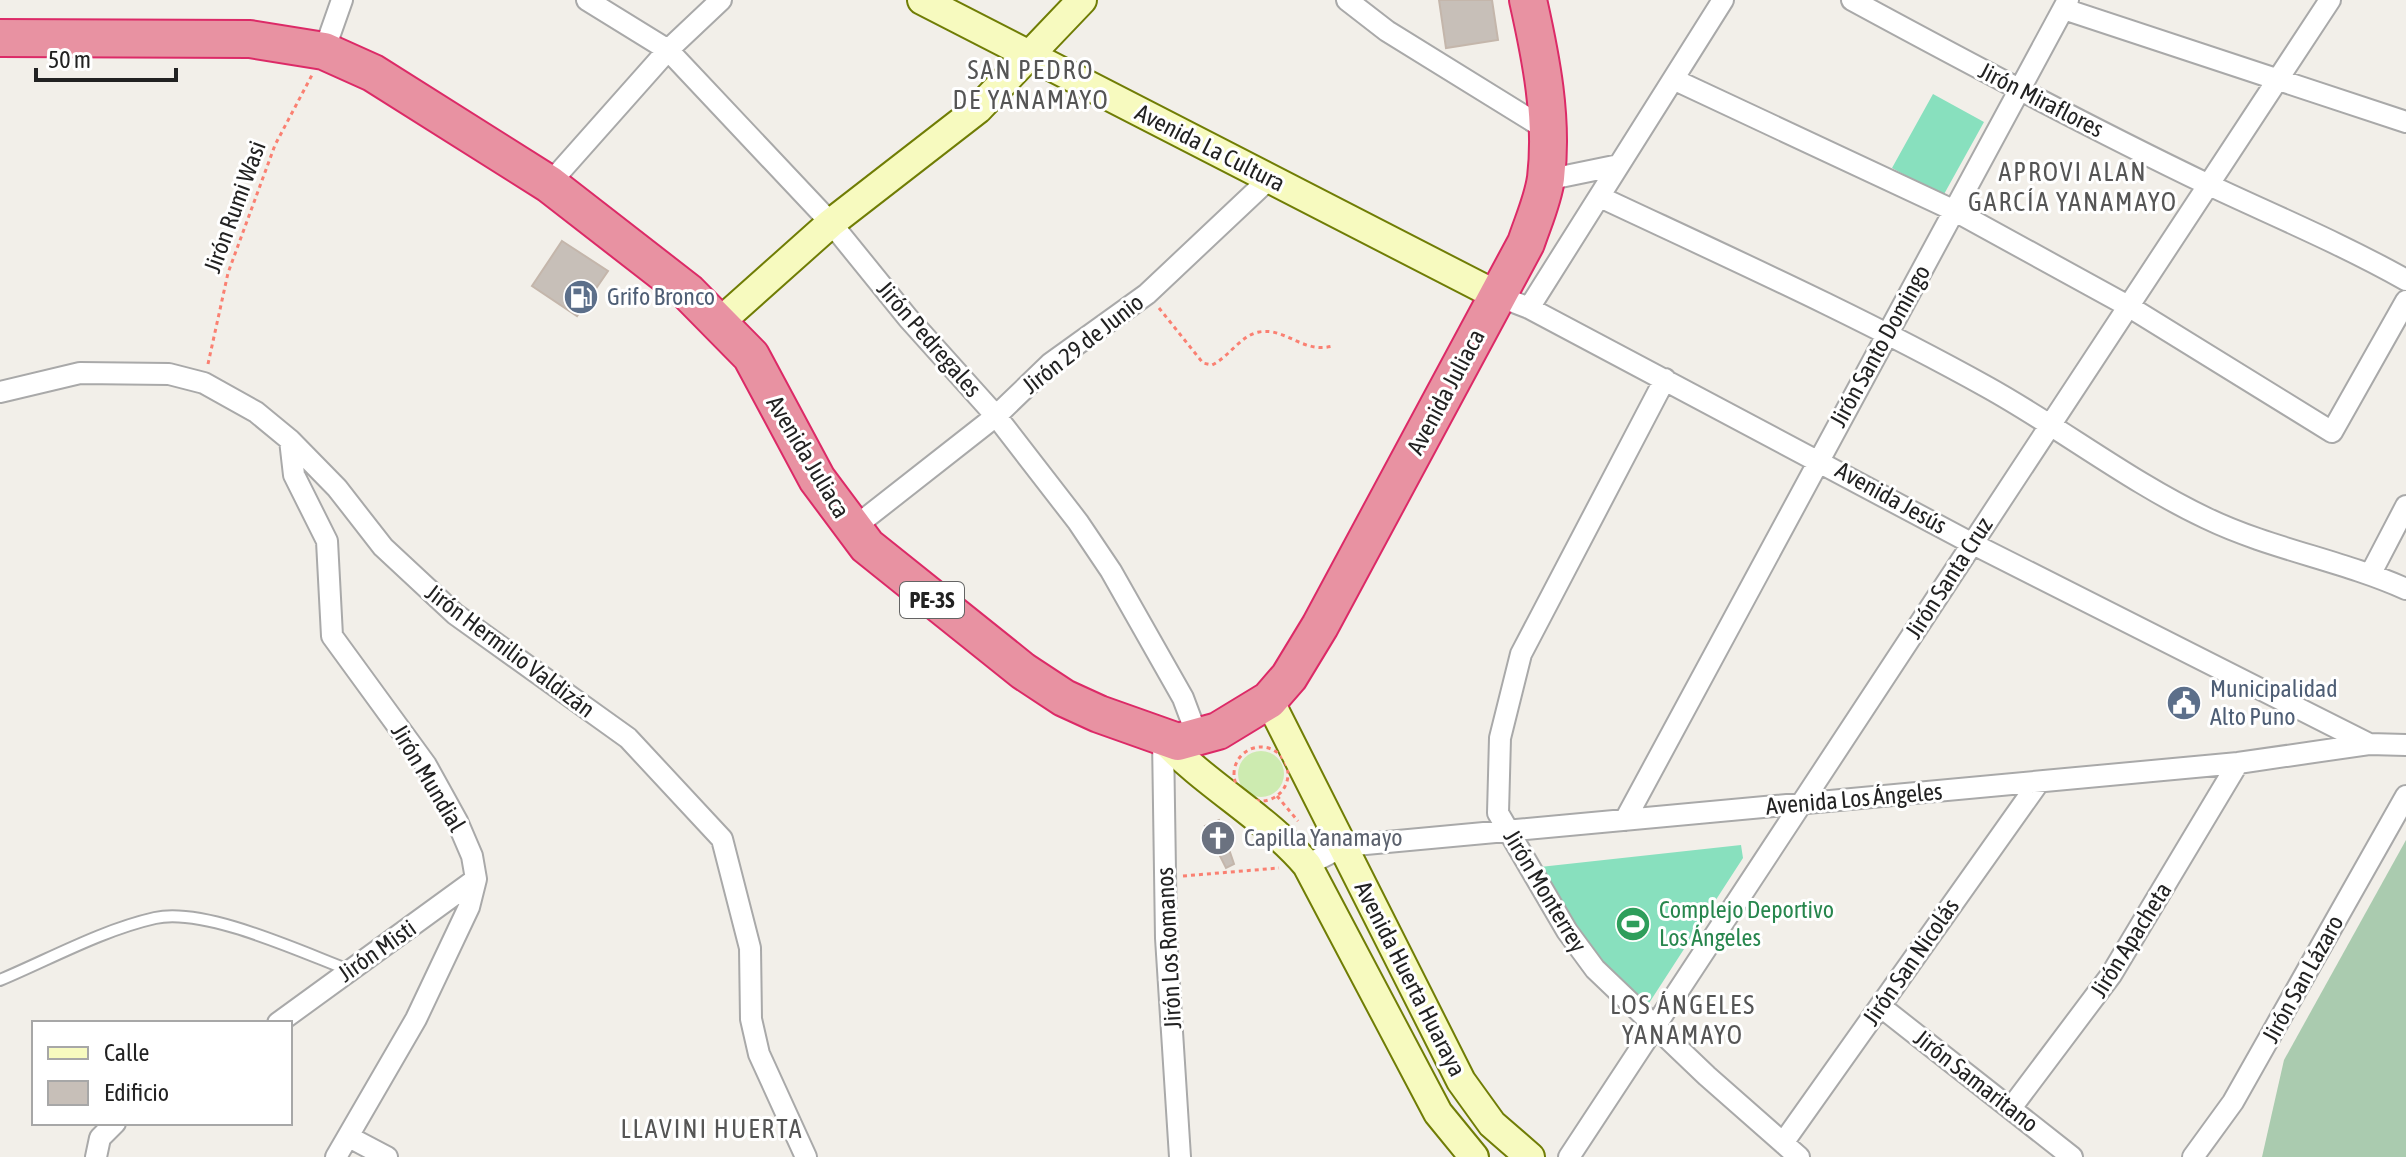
<svg xmlns="http://www.w3.org/2000/svg" width="2406" height="1157" font-family="'Asap Condensed',sans-serif">
  <style>
    .grass { fill: #cdebb0 }
    .cemetery { fill: #aacbaf }
    .pitch { fill: #88e0be }
    .building { fill: #c7bfb8; stroke: #c4b6ab; stroke-width: 2 }
    .lines { fill: none; stroke-linecap: round; stroke-linejoin: round }
    .lane-casing { stroke: #a9a9a9; stroke-width: 14 }
    .street-casing { stroke: #a9a9a9; stroke-width: 24 }
    .secondary-casing { stroke: #707d05; stroke-width: 32 }
    .highway-casing { stroke: #dc2a67; stroke-width: 40 }
    .path { stroke: #fa8072; stroke-width: 3; stroke-dasharray: 4 4; stroke-linecap: butt }
    .lane { stroke: #fff; stroke-width: 10 }
    .street { stroke: #fff; stroke-width: 20 }
    .secondary { stroke: #f7fabf; stroke-width: 28 }
    .highway { stroke: #e892a2; stroke-width: 36 }
    .labels { text-anchor: middle; stroke-width: 6; stroke-linejoin: round; paint-order: stroke }
    .shield { fill: #fff; stroke: #646464; stroke-width: 2 }
    .shield-label { font-size: 22px; font-weight: bold; fill: #222 }
    .street-label { font-size: 24px; fill: #222; stroke: #fff }
    .service-label { font-size: 24px; fill: #4e5e75; stroke: #fff; text-anchor: start }
    .worship-label { font-size: 24px; fill: #5b616d; stroke: #fff; text-anchor: start }
    .leisure-label { font-size: 24px; fill: #27864d; stroke: #fff; text-anchor: start }
    .neighbourhood-label { font-size: 26px; letter-spacing: 2px; fill: #555; stroke: #fff }
  </style>
  <rect width="100%" height="100%" fill="#f2efe9"/>
  <path class="grass" d="M1238 774a23 23 0 1 1 46 0a23 23 0 1 1-46 0Z"/>
  <path class="cemetery" d="M2406,840V1157H2262L2284,1060Z"/>
  <path class="pitch" d="M1933,94L1984,122L1943,196L1892,168Z
    M1741,845L1743,858L1640,1017L1596,973L1540,867Z"/>
  <path class="building" d="M1439,0H1492L1498,40L1446,48Z
    M562,241L608,271L577,316L532,286Z
    M1219,820L1234,864L1226,868L1205,826Z"/>
  <g class="lines">
    <g class="lane-casing">
      <path id="lane" d="M0,980C50,959 102,930 155,918C205,907 301,952 349,970"/>
    </g>
    <g class="street-casing">
      <path id="street" d="M587,0L668,50L831,223L908,318L996,416L1078,522L1111,571L1183,698L1198,738
        M1347,0L1387,31L1547,130
        M1852,0C1970,64 2088,127 2209,185C2275,216 2342,244 2406,280
        M2064,9L2406,122
        M324,51L342,0
        M1675,80L1955,211L2128,306L2332,432L2406,301
        M1546,180L1619,165
        M549,184L668,50L721,0
        M1600,197C1730,258 1861,317 1987,387C2061,428 2130,482 2206,518C2270,549 2341,560 2406,589
        M1498,296L1529,308L1971,543L2369,744
        M1529,308L1723,0
        M1665,379L1521,654L1500,738L1498,813L1567,931L1595,969L1707,1076L1799,1157
        M0,392L80,373L169,374L204,383L256,412L290,440L337,488L383,547L455,614L628,738L722,839L750,948L751,1019L759,1054L806,1157
        M290,440L294,475L327,541L332,636L426,765L457,821L472,856L476,879L469,907L416,1019L336,1157
        M852,529L996,416L1051,363L1147,294L1269,179
        M2371,573L2406,506
        M1163,739L1166,938L1180,1157
        M1625,820L2068,0
        M1307,865L1344,846L2238,763L2369,744L2406,745
        M1880,1006L2072,1157
        M278,1023L476,879
        M2011,1108L2111,975L2238,763
        M349,1137L387,1157
        M1783,1143L2039,782
        M96,1157L100,1138L115,1123
        M1569,1157L2330,0
        M2193,1157L2233,1102L2406,796"/>
    </g>
    <g class="secondary-casing">
      <path id="secondary" d="M922,0L1498,296
        M720,322L831,223L978,109L1082,0
        M1269,700L1461,1081L1492,1124L1530,1157
        M1163,739C1207,786 1266,817 1307,865L1438,1113L1474,1157"/>
    </g>
    <g class="highway-casing">
      <path id="highway" d="M0,38L250,39L324,51L373,73L549,184L688,292L751,356L817,479L867,546L1023,671L1064,698L1099,714L1178,742L1218,731L1269,700L1289,677L1320,626L1526,243C1533,222 1543,200 1546,178C1553,118 1541,58 1528,0"/>
    </g>
    <path class="path" d="M1159,308L1203,363L1212,365C1229,357 1241,335 1259,332C1286,327 1302,354 1333,346
      M208,364L228,273L275,145L312,75
      M1234 774a27 27 0 1 1 54 0a27 27 0 1 1-54 0Z
      M1277,796L1298,821
      M1183,876L1279,868"/>
    <use href="#lane" class="lane"/>
    <use href="#street" class="street"/>
    <use href="#secondary" class="secondary"/>
    <use href="#highway" class="highway"/>
  </g>
  <defs>
    <g id="fuel-disc" transform="scale(1.8)"><circle r="9.5" fill="#5c6f8a" stroke="#fff"/><path d="M-5.5-6h7V0h2V4h1.3V-2.5L3-4.5l.8-.8L6-3V5H2.5V1h-1V6h-7ZM-4.2-4.7v3.2H.2V-4.7Z" fill="#fff"/></g>
    <g id="civic-disc" transform="scale(1.8)"><circle r="9.5" fill="#5c6f8a" stroke="#fff"/><path d="M-.6-6.5H3V-4.5H.6V-3L4-1V1h2V6H-6V1h2V-1L-.6-3ZM-1.2 2.5V6h2.4V2.5Z" fill="#fff"/></g>
    <g id="church-disc" transform="scale(1.8)"><circle r="9.5" fill="#6b7280" stroke="#fff"/><path d="M-1.2-6h2.4v3.5h3.3v2.4h-3.3V6h-2.4V-.1h-3.3v-2.4h3.3Z" fill="#fff"/></g>
    <g id="stadium-disc" transform="scale(1.8)"><circle r="9.5" fill="#2e9e5b" stroke="#fff"/><path d="M0-5a6.5 5 0 1 0 0 10a6.5 5 0 1 0 0-10ZM-3.5-1.8h7v3.6h-7Z" fill="#fff"/></g>
  </defs>
  <g fill-rule="evenodd">
    <use href="#fuel-disc" x="581" y="297"/>
    <use href="#civic-disc" x="2184" y="703"/>
    <use href="#church-disc" x="1218" y="838"/>
    <use href="#stadium-disc" x="1633" y="924"/>
  </g>
  <g class="labels">
    <rect class="shield" x="900" y="582" width="64" height="36" rx="6"/>
    <g class="shield-label">
      <text x="932" y="608">PE-3S</text>
    </g>
    <g class="street-label">
      <text transform="translate(2041 100) rotate(27)" y="8">Jirón Miraflores</text>
      <text transform="translate(1210 148) rotate(27)" y="8">Avenida La Cultura</text>
      <text transform="translate(235 207) rotate(-70)" y="8">Jirón Rumi Wasi</text>
      <text transform="translate(929 339) rotate(49)" y="8">Jirón Pedregales</text>
      <text transform="translate(1083 344) rotate(-38)" y="8">Jirón 29 de Junio</text>
      <text transform="translate(1880 346) rotate(-61)" y="8">Jirón Santo Domingo</text>
      <text transform="translate(1446 392) rotate(-62)" y="8">Avenida Juliaca</text>
      <text transform="translate(808 457) rotate(59)" y="8">Avenida Juliaca</text>
      <text transform="translate(1891 498) rotate(29)" y="8">Avenida Jesús</text>
      <text transform="translate(1949 578) rotate(-57)" y="8">Jirón Santa Cruz</text>
      <text transform="translate(510 651) rotate(37)" y="8">Jirón Hermilio Valdizán</text>
      <text transform="translate(428 778) rotate(59)" y="8">Jirón Mundial</text>
      <text transform="translate(1854 799) rotate(-5)" y="8">Avenida Los Ángeles</text>
      <text transform="translate(1545 891) rotate(59)" y="8">Jirón Monterrey</text>
      <text transform="translate(2131 940) rotate(-58)" y="8">Jirón Apacheta</text>
      <text transform="translate(1169 948) rotate(-93)" y="8">Jirón Los Romanos</text>
      <text transform="translate(377 951) rotate(-35)" y="8">Jirón Misti</text>
      <text transform="translate(1911 962) rotate(-55)" y="8">Jirón San Nicolás</text>
      <text transform="translate(1410 979) rotate(63)" y="8">Avenida Huerta Huaraya</text>
      <text transform="translate(2303 979) rotate(-61)" y="8">Jirón San Lázaro</text>
      <text transform="translate(1976 1081) rotate(38)" y="8">Jirón Samaritano</text>
    </g>
    <g class="service-label">
      <text x="607" y="305">Grifo Bronco</text>
      <text x="2210" y="697">Municipalidad<tspan x="2210" dy="28">Alto Puno</tspan></text>
    </g>
    <g class="worship-label">
      <text x="1244" y="846">Capilla Yanamayo</text>
    </g>
    <g class="leisure-label">
      <text x="1659" y="918">Complejo Deportivo<tspan x="1659" dy="28">Los Ángeles</tspan></text>
    </g>
    <g class="neighbourhood-label">
      <text x="1031" y="79">SAN PEDRO<tspan x="1031" dy="30">DE YANAMAYO</tspan></text>
      <text x="2073" y="181">APROVI ALAN<tspan x="2073" dy="30">GARCÍA YANAMAYO</tspan></text>
      <text x="1683" y="1014">LOS ÁNGELES<tspan x="1683" dy="30">YANAMAYO</tspan></text>
      <text x="712" y="1138">LLAVINI HUERTA</text>
    </g>
  </g>
  <rect x="32" y="1021" width="260" height="104" fill="#ffffff" stroke="#a7a7a7" stroke-width="2"/>
  <rect x="48" y="1047" width="40" height="12" fill="#f7fabf" stroke="#a7a7a7" stroke-width="2"/>
  <text x="104" y="1061" font-size="24" fill="#222222">Calle</text>
  <rect x="48" y="1081" width="40" height="24" fill="#c7bfb8" stroke="#a7a7a7" stroke-width="2"/>
  <text x="104" y="1101" font-size="24" fill="#222222">Edificio</text>
  <path d="M36 68v12h140v-12" fill="none" stroke="#222222" stroke-width="4"/>
  <text x="48" y="68" font-size="24" fill="#222222" stroke="#ffffff" stroke-width="6" paint-order="stroke">50 m</text>
</svg>
